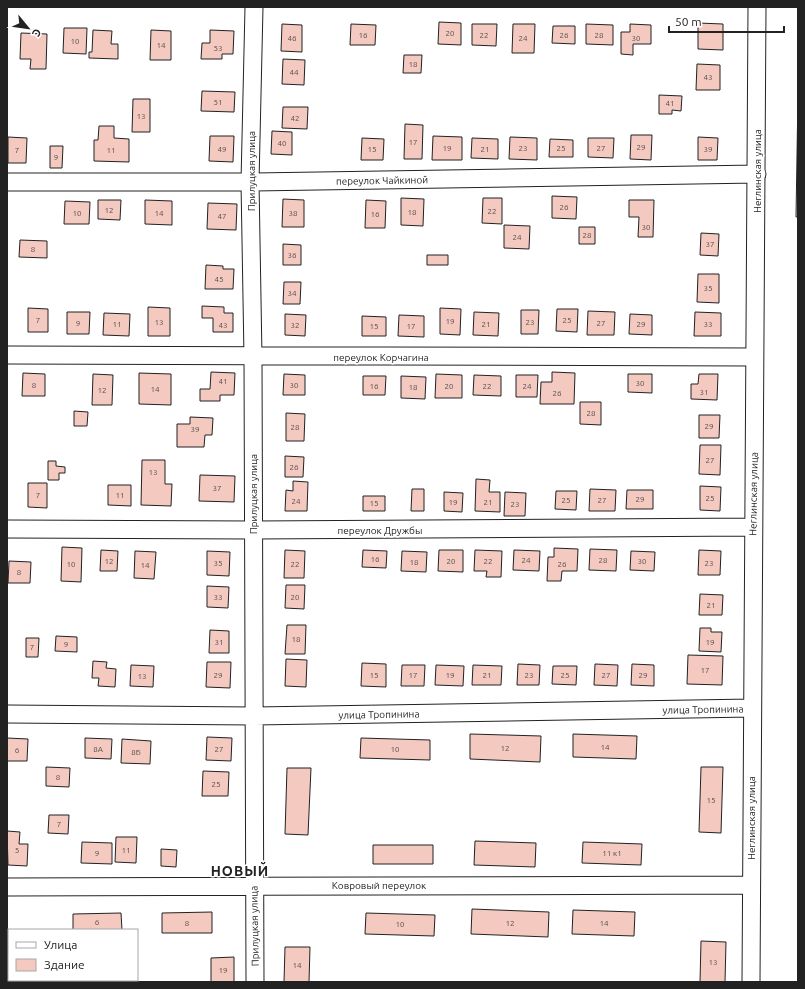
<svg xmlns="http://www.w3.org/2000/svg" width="805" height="989" font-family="Ubuntu,sans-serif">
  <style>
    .building { fill: #f3c9c0; stroke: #222 }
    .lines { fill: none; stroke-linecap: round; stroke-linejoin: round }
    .minor-casing { stroke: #222; stroke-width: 19 }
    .minor { stroke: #fff; stroke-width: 17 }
    .labels { text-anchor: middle; stroke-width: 3; stroke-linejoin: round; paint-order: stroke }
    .number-label { font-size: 8px; fill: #564c4a }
    .street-label { font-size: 10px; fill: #222; stroke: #fff }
    .district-label { font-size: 14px; font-weight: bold; letter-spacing: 1px; fill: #222; stroke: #fff }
  </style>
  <rect width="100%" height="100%" fill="#fff"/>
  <path class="building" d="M439,22L461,23V45L438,44Z
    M698,23L723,24V50L698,49Z
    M282,24L302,25V52L281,51Z
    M351,24L376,25L375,45H350Z
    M472,24H497L496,46L472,45Z
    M513,24H535L534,53H512Z
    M586,24L613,25V45L586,44Z
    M630,24L651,25V44H633V55L621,54V32H630Z
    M553,26H575V44L552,43Z
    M64,28H87L86,54L63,53Z
    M93,30L112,31L111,44H118V59L89,58V52H92Z
    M151,30L171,31V60H150Z
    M210,30L234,31L233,54H222V59H201L202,43H210Z
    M21,33L47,34L46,69H30L31,59H20Z
    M404,55H422L421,73H403Z
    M283,59L305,60L304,85L282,84Z
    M697,64L720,65V90H696Z
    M202,91L235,92L234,112L201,111Z
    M798,93V217H796Z
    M659,95L682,96L681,111L672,110V114H659Z
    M133,99H150V132H132Z
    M283,107H308L307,129L282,128Z
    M405,124L423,125L422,159H404Z
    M99,126H114V138L129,139V162L94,161V140H98Z
    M272,131L292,132V155L271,154Z
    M631,135H652L651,160L630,159Z
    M210,136H234L233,162L209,161Z
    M433,136L462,137V160H432Z
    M8,137L27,138L26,163H8Z
    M510,137L537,138V160L509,159Z
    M698,137L718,138L717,160H698Z
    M362,138L384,139L383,160H361Z
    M472,138L498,139V159L471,158Z
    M588,138H614L613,158L588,157Z
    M550,139L573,140V157H549Z
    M50,146H63L62,168H50Z
    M552,196L577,197L576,219L552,218Z
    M401,198L424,199L423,226L401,225Z
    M483,198H502V224L482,223Z
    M283,199L304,200V227H282Z
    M98,200H121L120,220L98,219Z
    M145,200L172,201V225L145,224Z
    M366,200L386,201L385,228H365Z
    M629,200H654L653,237H638L639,217H629Z
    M65,201L90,202L89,224H64Z
    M208,203L237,204L236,230L207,229Z
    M504,225L530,226L529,249L504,248Z
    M579,227H595V244H579Z
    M701,233L719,234L718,256L700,255Z
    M20,240L47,241V258L19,257Z
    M283,244L301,245V265H283Z
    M427,255H448V265H427Z
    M206,265L223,266V269H234L233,289H205Z
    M698,274H719V303L697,302Z
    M284,282H301L300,304H283Z
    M202,306L224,307V313H233V332H213V318H202Z
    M148,307L170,308V336H148Z
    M28,308L48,309V332H28Z
    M440,308L461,309L460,335L440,334Z
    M557,309H578L577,332L556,331Z
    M521,310H539L538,334H521Z
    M588,311L615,312L614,335H587Z
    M67,312H90L89,334H67Z
    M474,312L499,313L498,336L473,335Z
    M695,312L721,313V336H694Z
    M104,313L130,314L129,336L103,335Z
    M285,314L306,315L305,336L285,335Z
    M630,314L652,315V335L629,334Z
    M399,315L424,316V337L398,336Z
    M362,316L386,317V336H362Z
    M211,372L235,373L234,395H220V401H200V389H210Z
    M552,372L575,373L574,404H540L541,382H552Z
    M23,373L45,374V396H22Z
    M139,373L171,374V405L139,404Z
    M93,374L113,375L112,405H92Z
    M284,374L305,375V395H283Z
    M436,374L462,375V398H435Z
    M628,374H652V393L628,392Z
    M699,374H718L717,400L691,399V384H698Z
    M474,375L501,376V396L473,395Z
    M516,375H538L537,397H516Z
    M363,376H386L385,395H363Z
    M401,376L426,377L425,399L401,398Z
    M580,402H601V425L580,424Z
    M74,411L88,412L87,426H74Z
    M286,413L305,414L304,441H286Z
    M699,415H720L719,438H699Z
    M190,417L213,418L212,435H205L204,447H177V424H190Z
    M700,445H721L720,475L699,474Z
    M285,456L304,457L303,477H285Z
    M142,460H165V484H172L171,506L141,505Z
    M48,461H56V466L65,467V473H59V480H48Z
    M200,475L235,476L234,502L199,501Z
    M476,479L490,480L489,492H500V512L475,511Z
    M293,481L308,482L307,511H285L286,490L293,491Z
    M28,483H47V508L28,507Z
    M108,485H131V506L108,505Z
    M700,486L721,487L720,511L700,510Z
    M412,489H424V511H411Z
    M590,489L616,490L615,511H589Z
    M627,490H653V509H626Z
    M556,491H577L576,510L555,509Z
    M444,492L463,493L462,512L444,511Z
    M505,492L526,493L525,516H504Z
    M363,496H385V511H363Z
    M62,547L82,548L81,582L61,581Z
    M554,548L578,549L577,571H562L561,581H547L548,557H554Z
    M590,549L617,550L616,571L589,570Z
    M101,550L118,551L117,571H100Z
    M285,550L305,551L304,578H284Z
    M363,550L387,551L386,568L362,567Z
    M439,550H463V572L438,571Z
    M475,550L502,551L501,577H486L487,571H474Z
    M514,550L540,551L539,571L513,570Z
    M699,550L721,551L720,575H698Z
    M135,551L156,552L154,579L134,578Z
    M207,551L230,552L229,576L207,575Z
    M402,551L427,552L426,572L401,571Z
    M631,551L655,552L654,571L630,570Z
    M9,561L31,562L30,583H8Z
    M286,585H305L304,609L285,608Z
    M207,586L229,587L228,608L207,607Z
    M700,594L723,595L722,615H699Z
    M287,625H306L305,654H285Z
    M700,628H711V632H722L721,652L699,651Z
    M210,630L229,631V653H209Z
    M56,636L77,637V652L55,651Z
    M26,638H39L38,657H26Z
    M688,655L723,656L722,685L687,684Z
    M286,659L307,660L306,687L285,686Z
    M93,661L107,662L106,668L116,669L115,687L98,686L99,678H92Z
    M207,662H231L230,688L206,687Z
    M362,663L386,664V687L361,686Z
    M518,664L540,665L539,685H517Z
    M595,664L618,665L617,686L594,685Z
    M632,664L654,665V686L631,685Z
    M131,665L154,666L153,687L130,686Z
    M402,665H425L424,686H401Z
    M436,665L464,666L463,686L435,685Z
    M473,665L502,666L501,685H472Z
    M553,666H577L576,685L552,684Z
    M470,734L541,736L540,762L470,759Z
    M573,734L637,736L636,759L573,757Z
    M207,737L232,738L231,761L206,760Z
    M7,738L28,739L27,761H7Z
    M85,738L112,739L111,759L85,758Z
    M361,738L430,740V760L360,758Z
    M122,739L151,741L150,764L121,763Z
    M46,767L70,768L69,787L46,786Z
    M701,767H723L721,833L699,832Z
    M287,768H311L308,835L285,834Z
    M203,771L229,772L228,796H202Z
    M49,815H69L68,834L48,833Z
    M7,831L20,832L19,844H28L27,866L8,865Z
    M116,837H137L136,863L115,862Z
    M475,841L536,843L535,867L474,865Z
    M82,842L112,843V864L81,863Z
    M583,842L642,844L641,865L582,863Z
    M373,845H433V864H373Z
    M161,849L177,850L176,867L161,866Z
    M472,909L549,912L548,937L471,934Z
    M573,910L635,912L634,936L572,934Z
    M212,912V933H162V913Z
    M121,913L122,930H73V914Z
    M366,913L435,915L434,936L365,934Z
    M701,941L726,942L725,982H700Z
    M285,947H310L309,982H284Z
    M234,957V982H211V958Z"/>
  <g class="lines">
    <g class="minor-casing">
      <path id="minor" d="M254,7L250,182L253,357L255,982
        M7,182H250L757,174
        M7,355L754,357
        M7,529L253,530L753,527
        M7,714L254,716L752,708
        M7,887L751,885
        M751,982L757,7"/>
    </g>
    <use href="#minor" class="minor"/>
  </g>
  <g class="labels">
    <g class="number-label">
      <text x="450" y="36">20</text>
      <text x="363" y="38">16</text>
      <text x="484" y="38">22</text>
      <text x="564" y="38">26</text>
      <text x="599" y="38">28</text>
      <text x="292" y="41">46</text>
      <text x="523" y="41">24</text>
      <text x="636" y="41">30</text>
      <text x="75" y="44">10</text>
      <text x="161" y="48">14</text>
      <text x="218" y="51">53</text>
      <text x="413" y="67">18</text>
      <text x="294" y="75">44</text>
      <text x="708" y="80">43</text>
      <text x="218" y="105">51</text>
      <text x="670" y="106">41</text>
      <text x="141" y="119">13</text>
      <text x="295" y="121">42</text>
      <text x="413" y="145">17</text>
      <text x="282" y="146">40</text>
      <text x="641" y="150">29</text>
      <text x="447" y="151">19</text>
      <text x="523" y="151">23</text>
      <text x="561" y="151">25</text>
      <text x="601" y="151">27</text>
      <text x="222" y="152">49</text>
      <text x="372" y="152">15</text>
      <text x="485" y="152">21</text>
      <text x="708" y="152">39</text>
      <text x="17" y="153">7</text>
      <text x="111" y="153">11</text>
      <text x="56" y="160">9</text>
      <text x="564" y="210">26</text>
      <text x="109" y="213">12</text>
      <text x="492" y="214">22</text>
      <text x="412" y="215">18</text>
      <text x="77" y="216">10</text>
      <text x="159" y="216">14</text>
      <text x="293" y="216">38</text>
      <text x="375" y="217">16</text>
      <text x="222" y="219">47</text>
      <text x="646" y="230">30</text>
      <text x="587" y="238">28</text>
      <text x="517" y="240">24</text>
      <text x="710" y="247">37</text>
      <text x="33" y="252">8</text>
      <text x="292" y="258">36</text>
      <text x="219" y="282">45</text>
      <text x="708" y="291">35</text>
      <text x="292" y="296">34</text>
      <text x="38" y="323">7</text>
      <text x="567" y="323">25</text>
      <text x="450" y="324">19</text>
      <text x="159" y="325">13</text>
      <text x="530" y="325">23</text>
      <text x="78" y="326">9</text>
      <text x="601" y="326">27</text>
      <text x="117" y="327">11</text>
      <text x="486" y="327">21</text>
      <text x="641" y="327">29</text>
      <text x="708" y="327">33</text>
      <text x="223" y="328">43</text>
      <text x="295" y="328">32</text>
      <text x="374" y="329">15</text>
      <text x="411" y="329">17</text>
      <text x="223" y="384">41</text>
      <text x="640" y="386">30</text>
      <text x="34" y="388">8</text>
      <text x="294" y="388">30</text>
      <text x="374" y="389">16</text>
      <text x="449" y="389">20</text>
      <text x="487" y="389">22</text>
      <text x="527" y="389">24</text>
      <text x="413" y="390">18</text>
      <text x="155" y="392">14</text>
      <text x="102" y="393">12</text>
      <text x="704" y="395">31</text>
      <text x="557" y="396">26</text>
      <text x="591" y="416">28</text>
      <text x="709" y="429">29</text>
      <text x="295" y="430">28</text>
      <text x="195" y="432">39</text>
      <text x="710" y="463">27</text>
      <text x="294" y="470">26</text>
      <text x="153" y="475">13</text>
      <text x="217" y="491">37</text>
      <text x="38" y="498">7</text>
      <text x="120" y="498">11</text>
      <text x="710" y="501">25</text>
      <text x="640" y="502">29</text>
      <text x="566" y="503">25</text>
      <text x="602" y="503">27</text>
      <text x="296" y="504">24</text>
      <text x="453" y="505">19</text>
      <text x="488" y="505">21</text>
      <text x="374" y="506">15</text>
      <text x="515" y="507">23</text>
      <text x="375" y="562">16</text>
      <text x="526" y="563">24</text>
      <text x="603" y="563">28</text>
      <text x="109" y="564">12</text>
      <text x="451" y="564">20</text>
      <text x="488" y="564">22</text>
      <text x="642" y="564">30</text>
      <text x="414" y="565">18</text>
      <text x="218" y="566">35</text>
      <text x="709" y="566">23</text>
      <text x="71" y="567">10</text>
      <text x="295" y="567">22</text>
      <text x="562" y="567">26</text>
      <text x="145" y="568">14</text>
      <text x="19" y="575">8</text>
      <text x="218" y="600">33</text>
      <text x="295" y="600">20</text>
      <text x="711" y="608">21</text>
      <text x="296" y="642">18</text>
      <text x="219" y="645">31</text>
      <text x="710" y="645">19</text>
      <text x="66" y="647">9</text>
      <text x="32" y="650">7</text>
      <text x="705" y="673">17</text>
      <text x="218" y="678">29</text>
      <text x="374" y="678">15</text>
      <text x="413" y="678">17</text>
      <text x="450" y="678">19</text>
      <text x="487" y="678">21</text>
      <text x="529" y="678">23</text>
      <text x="565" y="678">25</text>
      <text x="606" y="678">27</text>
      <text x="643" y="678">29</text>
      <text x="142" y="679">13</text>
      <text x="605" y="750">14</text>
      <text x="505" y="751">12</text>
      <text x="98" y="752">8А</text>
      <text x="219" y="752">27</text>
      <text x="395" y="752">10</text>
      <text x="17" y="753">6</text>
      <text x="136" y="755">8Б</text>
      <text x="58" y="780">8</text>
      <text x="216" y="787">25</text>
      <text x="711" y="803">15</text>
      <text x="59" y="827">7</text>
      <text x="17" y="853">5</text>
      <text x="126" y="853">11</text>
      <text x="97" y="856">9</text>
      <text x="612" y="856">11 к1</text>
      <text x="97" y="925">6</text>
      <text x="187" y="926">8</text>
      <text x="510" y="926">12</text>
      <text x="604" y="926">14</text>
      <text x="400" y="927">10</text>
      <text x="713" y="965">13</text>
      <text x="297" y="968">14</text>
      <text x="223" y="973">19</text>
    </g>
    <g class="street-label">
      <text transform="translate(251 171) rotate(-90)" y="4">Прилуцкая улица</text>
      <text transform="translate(757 171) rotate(-90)" y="4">Неглинская улица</text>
      <text transform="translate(382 180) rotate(-1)" y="4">переулок Чайкиной</text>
      <text x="381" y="361">переулок Корчагина</text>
      <text transform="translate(253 494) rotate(-90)" y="4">Прилуцкая улица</text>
      <text transform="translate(753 494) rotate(-89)" y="4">Неглинская улица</text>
      <text x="380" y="534">переулок Дружбы</text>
      <text transform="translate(703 709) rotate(-1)" y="4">улица Тропинина</text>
      <text transform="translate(379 714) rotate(-1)" y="4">улица Тропинина</text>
      <text transform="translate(751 818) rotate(-90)" y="4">Неглинская улица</text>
      <text x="379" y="889">Ковровый переулок</text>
      <text transform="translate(254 926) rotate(-91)" y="4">Прилуцкая улица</text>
    </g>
    <g class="district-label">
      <text x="240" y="876">НОВЫЙ</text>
    </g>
  </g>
  <rect width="805" height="989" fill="none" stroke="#222222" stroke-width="16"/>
  <rect x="8" y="929" width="130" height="52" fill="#ffffff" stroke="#a7a7a7"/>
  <rect x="16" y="942" width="20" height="6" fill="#ffffff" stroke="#a7a7a7"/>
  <text x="44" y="949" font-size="12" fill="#222222">Улица</text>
  <rect x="16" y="959" width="20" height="12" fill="#f3c9c0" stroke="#a7a7a7"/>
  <text x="44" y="969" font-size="12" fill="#222222">Здание</text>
  <g transform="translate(28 28) rotate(119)" stroke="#ffffff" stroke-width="3" paint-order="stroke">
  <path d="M0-3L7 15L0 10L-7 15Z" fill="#222222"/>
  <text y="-6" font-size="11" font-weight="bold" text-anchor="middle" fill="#222222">С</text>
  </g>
  <path d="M669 26v6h115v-6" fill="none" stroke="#222222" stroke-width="2"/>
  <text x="675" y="26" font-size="12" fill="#222222" stroke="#ffffff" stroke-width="3" paint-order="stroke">50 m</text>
</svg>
